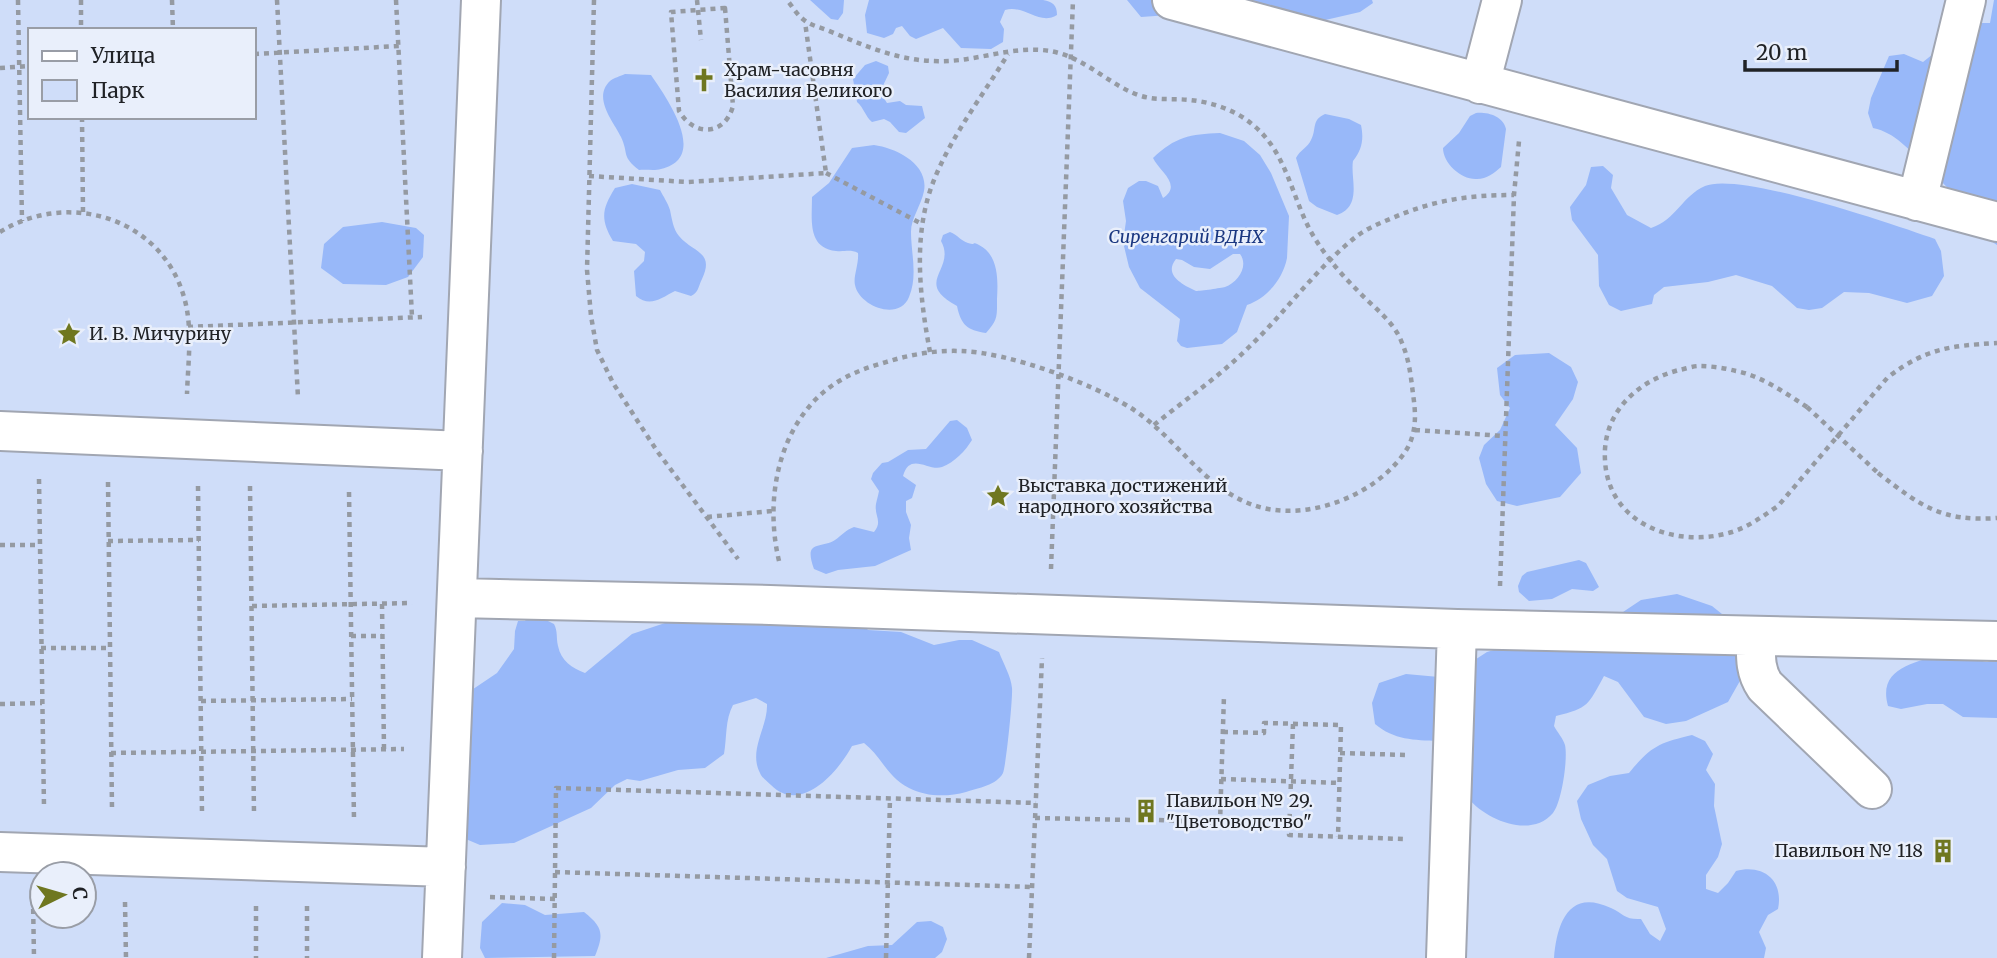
<svg xmlns="http://www.w3.org/2000/svg" width="1997" height="958" font-family="Merriweather,serif">
  <style>
    .green { fill: #cfddf9; fill-rule: evenodd }
    .forest { fill: #98b8f9; fill-rule: evenodd }
    .lines { fill: none; stroke-linecap: round; stroke-linejoin: round }
    .minor-casing { stroke: #a1a6b2; stroke-width: 42 }
    .path { stroke: #959aa2; stroke-width: 4.5; stroke-dasharray: 5 5; stroke-linecap: butt }
    .minor { stroke: #fff; stroke-width: 38 }
    .path-bridge { stroke: #959aa2; stroke-width: 4.5; stroke-dasharray: 5 5; stroke-linecap: butt }
    .labels { text-anchor: middle; stroke-width: 5; stroke-linejoin: round; paint-order: stroke }
    .poi-label { font-size: 18px; fill: #202226; stroke: #e9effb; text-anchor: start }
    .park-label { font-size: 18px; font-style: italic; fill: #1a3781; stroke: #e9effb }
  </style>
  <rect width="100%" height="100%" fill="#e9effb"/>
  <path class="green" d="M0,0H1997V958H0ZM30,30H254V117H30ZM42,874H84V916H42Z"/>
  <path class="forest" d="M810,0H844L843,13L838,20L831,19Z
    M869,0H1043C1053,2 1057,5 1057,15C1039,26 1024,4 1005,10L1000,22L1004,29L1003,42L991,49L961,48L943,28L916,39L910,36L902,26L896,28L893,34L884,38L867,33L865,15Z
    M1127,0H1372L1373,3L1360,12L1321,21L1226,35L1169,15L1141,17Z
    M1994,0H1997V245C1978,234 1969,213 1955,196C1946,185 1934,175 1924,165C1908,149 1896,133 1873,128L1868,113L1871,98L1889,56L1904,54L1923,62L1972,23H1990Z
    M876,61L888,66L889,73L880,92L887,103L900,101L906,105L922,106L925,118L906,133L899,132L890,122L884,119L872,122C865,116 864,108 857,102L853,79L865,65Z
    M625,74L651,75C666,97 710,158 661,169C654,171 646,169 639,170C621,156 629,154 621,137C614,122 592,98 610,81C613,78 621,76 625,74Z
    M1476,113C1488,112 1503,116 1506,129L1501,167C1494,173 1487,179 1477,179C1461,180 1443,163 1443,148L1459,133L1470,116Z
    M1325,114L1349,119L1361,125C1364,139 1362,150 1353,161C1350,178 1363,206 1337,215L1317,207L1309,201L1296,158C1300,150 1308,147 1311,140C1317,129 1311,120 1325,114Z
    M1220,133L1244,141L1260,155L1271,173L1289,216L1287,258C1283,279 1267,298 1247,305L1237,332L1222,344L1187,348L1181,346L1177,341L1180,319L1140,288L1129,267L1123,242L1126,221L1123,201L1128,188L1139,181H1146L1158,186L1163,198C1183,185 1159,171 1153,158C1175,137 1190,134 1220,133ZM1233,254H1240C1249,266 1238,282 1225,287C1221,288 1201,291 1196,291C1183,285 1163,275 1176,259L1182,260L1194,267L1210,269Z
    M874,145C896,148 929,164 924,191C921,206 911,218 911,232C911,253 918,276 909,297C899,322 859,306 855,285C853,277 859,264 858,253C850,249 845,252 836,251C807,248 812,219 812,197L829,183L852,148Z
    M1603,166L1613,175L1611,188L1627,215L1651,228C1676,220 1682,196 1705,186C1739,171 1895,225 1935,239L1941,251L1944,276L1932,296L1907,303L1869,293L1844,292L1822,308L1809,310L1797,308L1772,286L1736,275L1708,282L1664,287L1654,295L1652,304L1621,311L1609,305L1599,286L1598,255L1572,220L1570,207L1586,185L1591,167Z
    M632,184L660,190C663,196 668,203 670,210C672,219 673,229 679,236C693,253 715,251 702,279C698,287 699,292 691,296L675,291C661,298 650,308 636,296L634,271L644,261L645,252L636,244L613,241C600,219 602,209 615,188Z
    M382,222L416,228L424,235L423,257L408,277L386,285L343,284L321,268L324,244L343,227Z
    M950,232C958,235 961,241 968,243C978,246 970,241 979,245C999,255 998,281 997,299C997,316 998,320 986,333C967,330 961,325 957,306C912,282 957,270 941,241L943,235Z
    M1549,353L1571,367L1578,382L1573,399L1555,425L1577,448L1581,473L1560,497L1517,506L1497,501L1486,484L1479,458L1484,445L1500,430L1510,408L1500,395L1497,368L1515,355Z
    M957,420L967,428L972,440C966,450 954,463 942,467C929,472 910,451 903,476L916,485L912,498L906,501V512L911,525L909,538L911,550L875,566L838,570L826,574L814,569C803,539 821,549 835,540C842,535 846,530 854,527L874,532C883,521 874,516 876,504C877,499 878,496 879,491L871,479L873,473L882,463L888,462L908,450L926,449L950,421Z
    M1579,560L1586,563L1599,587L1593,591L1572,589L1552,599L1529,601L1519,592L1518,586L1522,576L1527,572Z
    M1677,594L1712,606L1727,618L1745,672L1728,702L1686,721L1666,724L1644,717L1618,682L1604,676C1588,705 1589,708 1556,716L1554,726C1557,732 1563,738 1565,745C1568,758 1562,802 1553,813C1531,839 1486,820 1468,798C1456,785 1447,758 1438,741C1414,740 1394,740 1375,724L1372,703L1379,683L1406,674L1439,677L1470,663L1487,652L1620,614L1641,600Z
    M849,609L868,630L901,632L934,645L959,640H972L999,652C1003,663 1011,676 1012,688C1013,697 1006,766 1003,773C997,785 978,788 966,792C948,797 926,797 909,788C888,778 881,756 864,743L852,746C838,772 801,815 771,785C768,782 761,777 760,773C748,750 768,727 767,704L756,698L733,705C725,720 727,737 724,754L705,768L678,770L640,781L627,779L615,785L591,808L514,843L480,845L461,837L442,802L429,766L436,721L442,710L497,673L514,649L515,631L518,621H525L527,618H542L554,624C558,632 556,637 558,646C561,661 572,668 585,673L632,634L692,614Z
    M1944,653L1987,662L1997,659V718L1963,717L1943,704H1927L1901,709L1888,706C1877,667 1916,663 1944,653Z
    M1692,735L1705,741L1713,754L1706,770L1715,784L1714,806L1722,844L1718,857L1706,875V889L1718,893L1728,883L1736,871C1763,864 1784,880 1778,909L1768,915L1759,932L1766,948L1764,958H1554C1557,924 1568,888 1611,908C1624,914 1625,920 1641,919L1650,934L1660,941L1666,929L1658,907L1627,898L1617,891L1607,859L1593,845L1581,819L1577,801L1588,785L1610,776L1629,773C1651,746 1659,743 1692,735Z
    M502,903L525,905L545,915L584,912C603,927 604,934 595,956L485,958L480,948L482,922Z
    M931,921L943,927L947,939L942,952L935,958H826L868,946L892,945L917,922Z"/>
  <g class="lines">
    <g class="minor-casing">
      <path id="minor" d="M1172,0L1997,222
        M1480,84L1502,0
        M1917,201L1966,0
        M0,431L463,451
        M457,598L770,605L1457,629L1997,641
        M1756,636C1756,654 1754,670 1765,686L1872,789
        M0,852L446,867
        M442,958L481,0
        M1446,958L1457,629"/>
    </g>
    <path class="path" d="M18,0L22,221
      M81,0V30
      M172,0L173,30
      M277,0L298,398
      M396,0L412,317
      M594,0L587,270L591,316L597,350L613,383L657,451L738,559
      M697,0L701,40
      M725,8L733,106C725,136 694,137 679,111L671,12Z
      M254,54L399,46
      M0,68L30,66
      M82,117L83,212
      M826,173L922,224
      M589,176L688,182L826,173L805,22
      M0,232C67,190 161,217 184,297C193,328 188,362 187,394
      M188,327L422,317
      M930,352C920,299 913,240 931,188C948,140 982,97 1008,54
      M1807,407C1785,393 1762,376 1736,371C1725,368 1711,366 1699,366C1693,366 1685,369 1679,370C1637,381 1602,413 1605,460C1608,525 1677,549 1732,532C1750,526 1763,516 1778,506L1888,377C1927,348 1949,346 1997,343
      M1154,425C1186,399 1220,376 1249,347C1286,312 1316,268 1357,236C1366,229 1378,224 1390,219C1433,200 1468,195 1514,195
      M1415,430L1504,436
      M1878,473C1921,506 1941,522 1997,518
      M39,479L44,807
      M108,482L112,809
      M198,486L202,814
      M250,486L254,814
      M349,492L354,820
      M707,517L772,511
      M108,541L199,540
      M0,545H39
      M779,561C766,506 775,441 816,399C835,380 858,370 883,363C908,355 934,350 960,351C1008,352 1091,383 1131,408C1180,439 1207,497 1268,509C1317,518 1377,493 1405,452C1417,434 1416,414 1413,394C1411,377 1409,359 1402,343C1394,321 1374,308 1358,291C1342,275 1326,257 1314,237C1292,201 1288,153 1253,125C1236,110 1211,102 1190,100C1172,98 1155,101 1138,95C1111,85 1090,63 1062,54C1029,43 993,56 960,60C910,66 872,49 827,30C819,27 810,25 804,20C797,15 792,6 787,0
      M1051,569L1073,0
      M1500,586L1514,195L1519,141
      M382,604L384,749
      M252,606L412,603
      M351,636H382
      M41,648H110
      M201,701L352,699
      M0,704L42,703
      M1293,724L1289,835L1403,839
      M1223,732L1264,733V723L1341,725L1338,837
      M111,753L404,749
      M1340,753L1406,755
      M1221,779L1340,783
      M1035,818L1133,820
      M1159,820L1220,823L1224,695
      M555,872L1033,887
      M490,897L555,899
      M33,899L34,958
      M125,902L126,958
      M256,906V958
      M307,906V958
      M554,958L556,788L1036,803
      M886,958L890,798
      M1029,958L1042,658"/>
    <use href="#minor" class="minor"/>
    <path class="path-bridge" d="M1807,407L1878,473"/>
  </g>
  <defs>
    <g id="church-bare" transform="scale(1.89)"><path d="M-1.2-6h2.4v3.5h3.3v2.4h-3.3V6h-2.4V-.1h-3.3v-2.4h3.3Z" fill="#6f7720" stroke="#e9effb" stroke-width="2.5" paint-order="stroke"/></g>
    <g id="sight-bare" transform="scale(1.89)"><path d="M0-6L1.8-2.2L6-1.7L2.9 1.2L3.7 5.4L0 3.3L-3.7 5.4L-2.9 1.2L-6-1.7L-1.8-2.2Z" fill="#6f7720" stroke="#e9effb" stroke-width="2.5" paint-order="stroke"/></g>
    <g id="building-bare" transform="scale(1.89)"><path d="M-4-6H4V6H1V3H-1V6H-4ZM-2.5-4.3h1.7v1.8h-1.7ZM.8-4.3h1.7v1.8H.8ZM-2.5-1h1.7V.8h-1.7ZM.8-1h1.7V.8H.8Z" fill="#6f7720" stroke="#e9effb" stroke-width="2.5" paint-order="stroke"/></g>
  </defs>
  <g fill-rule="evenodd">
    <use href="#church-bare" x="704" y="80"/>
    <use href="#sight-bare" x="69" y="334"/>
    <use href="#sight-bare" x="998" y="496"/>
    <use href="#building-bare" x="1146" y="811"/>
    <use href="#building-bare" x="1943" y="851"/>
  </g>
  <g class="labels">
    <g class="poi-label">
      <text x="724" y="76">Храм-часовня<tspan x="724" dy="21">Василия Великого</tspan></text>
      <text x="89" y="340">И. В. Мичурину</text>
      <text x="1018" y="492">Выставка достижений<tspan x="1018" dy="21">народного хозяйства</tspan></text>
      <text x="1166" y="807">Павильон № 29.<tspan x="1166" dy="21">"Цветоводство"</tspan></text>
      <text x="1923" y="857" text-anchor="end">Павильон № 118</text>
    </g>
    <g class="park-label">
      <text x="1186" y="243">Сиренгарий ВДНХ</text>
    </g>
  </g>
  <rect x="28" y="28" width="228" height="91" fill="#e9effb" stroke="#999da6" stroke-width="2"/>
  <rect x="42" y="51" width="35" height="10" fill="#ffffff" stroke="#999da6" stroke-width="2"/>
  <text x="91" y="63" font-size="21" fill="#202226">Улица</text>
  <rect x="42" y="80" width="35" height="21" fill="#cfddf9" stroke="#999da6" stroke-width="2"/>
  <text x="91" y="98" font-size="21" fill="#202226">Парк</text>
  <g transform="translate(63 895) rotate(85)"><circle r="33" fill="#e9effb" stroke="#999da6" stroke-width="2"/>
  <path d="M0-5L12 26L0 18L-12 26Z" fill="#6f7720"/>
  <text y="-10" font-size="19" font-weight="bold" text-anchor="middle" fill="#202226">С</text>
  </g>
  <path d="M1745 60v10h152v-10" fill="none" stroke="#202226" stroke-width="3.5"/>
  <text x="1756" y="60" font-size="21" fill="#202226" stroke="#e9effb" stroke-width="5" paint-order="stroke">20 m</text>
</svg>
